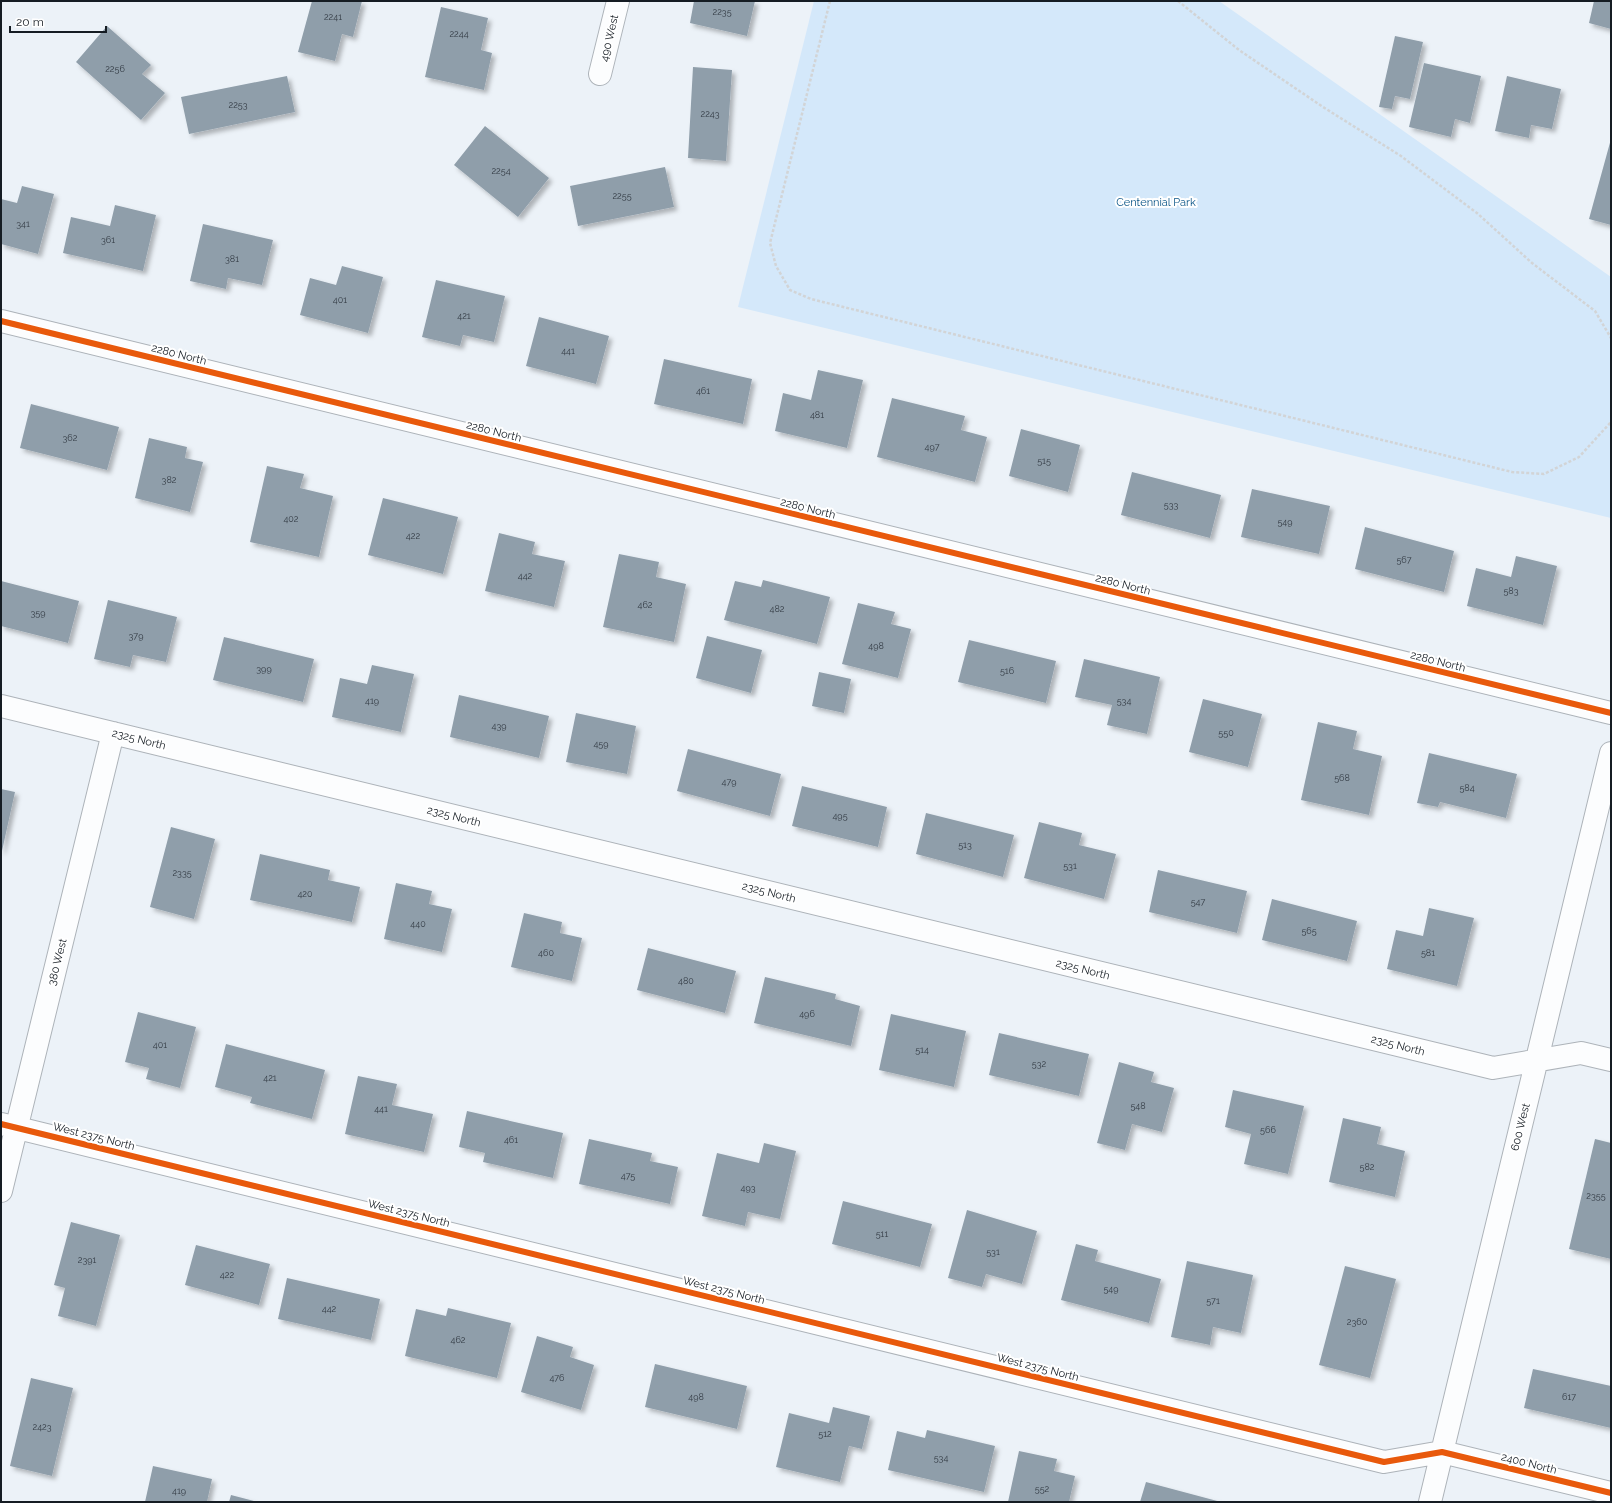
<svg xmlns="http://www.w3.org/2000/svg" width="1612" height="1503" font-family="Raleway,sans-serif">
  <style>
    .green { fill: #d4e8fa }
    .building { fill: #8f9eaa; filter: url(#shadow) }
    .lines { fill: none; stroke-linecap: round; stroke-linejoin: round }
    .minor-casing { stroke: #adb3b9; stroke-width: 24 }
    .path { stroke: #d2d4d6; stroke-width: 2.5; stroke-dasharray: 3 2; stroke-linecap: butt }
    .minor { stroke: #fcfdfe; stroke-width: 22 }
    .cycleway-casing { stroke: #fff; stroke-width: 8 }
    .cycleway { stroke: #e8590c; stroke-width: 6 }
    .labels { text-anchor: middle; stroke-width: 4; stroke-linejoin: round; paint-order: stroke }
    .number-label { font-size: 9px; fill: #343c45 }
    .street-label { font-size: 11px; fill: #151c23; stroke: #fff }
    .park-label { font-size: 11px; fill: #0b5587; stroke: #fff }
  </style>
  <defs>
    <filter id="shadow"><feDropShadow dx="3.5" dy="3.5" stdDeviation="2" flood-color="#0004"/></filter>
  </defs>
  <rect width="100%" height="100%" fill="#ecf2f8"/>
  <path class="green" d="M814,1H1219L1611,277V518L738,307Z"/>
  <path class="building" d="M312,1H362L353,37L342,34L335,61L298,52Z
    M694,1H755L747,36L690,23Z
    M1594,1H1611V29L1589,23Z
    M441,7L488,18L481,50L492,53L484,90L425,77Z
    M107,26L151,65L142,74L165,93L141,120L76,62Z
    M1395,36L1423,42L1410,99L1395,96L1392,109L1379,107Z
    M1424,63L1481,76L1470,123L1455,119L1451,137L1409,127Z
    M693,67L732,70L726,161L688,158Z
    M287,76L295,112L189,134L181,97Z
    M1507,76L1561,89L1552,129L1531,125L1529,138L1495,131Z
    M485,126L549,178L518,217L454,165Z
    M1611,139V225L1589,219Z
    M665,167L674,207L578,226L570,186Z
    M22,186L54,194L38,254L1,244V199L17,203Z
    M115,205L156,215L143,271L63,253L71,217L110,226Z
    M203,224L273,240L262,285L228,278L226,289L190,281Z
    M342,266L383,277L368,333L300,315L310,278L336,285Z
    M436,280L505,296L494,342L463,335L460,346L422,337Z
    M539,317L609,336L596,384L526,366Z
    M664,359L752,379L743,424L654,404Z
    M818,370L863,380L847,448L775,431L783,393L811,400Z
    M892,398L965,416L961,430L987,437L975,482L877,457Z
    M31,404L119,427L107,470L20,448Z
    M1021,429L1080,445L1068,492L1009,476Z
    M149,438L187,447L185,458L203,462L190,512L135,498Z
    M267,466L304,474L300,488L333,496L319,557L250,542Z
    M1132,472L1221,495L1210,538L1121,515Z
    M1252,489L1330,506L1319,554L1241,537Z
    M383,498L458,517L443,574L368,555Z
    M1365,527L1454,551L1444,592L1355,569Z
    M499,533L535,542L532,554L565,561L554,607L485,591Z
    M619,554L659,562L656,577L686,584L674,642L603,627Z
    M1516,556L1557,566L1543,625L1467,606L1476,568L1511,577Z
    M763,580L830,597L817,644L724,620L735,581L761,587Z
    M1,581L79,601L68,643L1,626Z
    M108,600L177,617L166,662L133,655L130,667L94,659Z
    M858,603L895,612L891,624L911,629L898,678L842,664Z
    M707,636L762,650L751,693L696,678Z
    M224,637L314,659L303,702L213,680Z
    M969,640L1056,661L1046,703L958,682Z
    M1084,659L1160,677L1147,734L1107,725L1112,705L1075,697Z
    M372,665L414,674L401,732L332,717L340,678L367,684Z
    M819,672L851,679L844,713L812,706Z
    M459,695L549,716L539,758L450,737Z
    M1203,699L1262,714L1248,767L1189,752Z
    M576,713L636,726L627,774L566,762Z
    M1318,722L1357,731L1353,749L1382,756L1369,815L1301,800Z
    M688,749L781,774L770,816L677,791Z
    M1429,753L1517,774L1506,818L1440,802L1438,807L1417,803Z
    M802,786L887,807L878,847L792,826Z
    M1,789L15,792L2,851H1Z
    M926,813L1014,835L1003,877L916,854Z
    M1039,822L1082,833L1079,845L1116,854L1104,899L1024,878Z
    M171,827L215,839L194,919L150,907Z
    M260,854L330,870L328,880L360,887L352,922L250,900Z
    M1158,870L1247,891L1237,933L1149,912Z
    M396,883L432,891L429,904L452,909L442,952L384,939Z
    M1272,899L1357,921L1347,961L1262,940Z
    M1429,908L1474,918L1457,986L1387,969L1396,930L1423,936Z
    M524,913L562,922L560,933L582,938L572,981L511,967Z
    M648,948L736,971L725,1013L637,990Z
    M765,977L836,994L835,999L860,1006L851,1046L754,1023Z
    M138,1012L196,1027L180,1088L146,1079L149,1068L125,1062Z
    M891,1014L966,1031L954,1087L879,1070Z
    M999,1033L1089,1054L1079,1096L989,1075Z
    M226,1044L325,1070L312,1119L250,1103L252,1097L215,1087Z
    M1119,1062L1154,1072L1151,1082L1174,1088L1162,1132L1132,1124L1125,1150L1097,1143Z
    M358,1076L397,1084L392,1105L433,1114L424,1152L345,1134Z
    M1233,1090L1304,1106L1288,1174L1244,1164L1251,1134L1225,1127Z
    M467,1111L563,1133L553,1178L483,1162L485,1153L459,1147Z
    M1343,1118L1381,1127L1377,1144L1405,1151L1395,1197L1329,1182Z
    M589,1139L652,1153L650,1161L678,1167L670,1204L579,1184Z
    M1595,1139L1611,1143V1259L1569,1249Z
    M764,1143L796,1151L780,1219L748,1212L745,1226L702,1216L717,1153L759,1163Z
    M843,1201L932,1224L920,1267L832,1244Z
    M967,1210L1037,1231L1022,1284L986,1274L982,1287L948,1278Z
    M71,1222L120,1235L96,1326L58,1316L65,1288L54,1285Z
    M1076,1244L1098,1250L1095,1261L1161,1279L1149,1323L1061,1300Z
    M196,1245L270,1264L259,1305L185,1285Z
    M1187,1261L1253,1275L1241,1333L1213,1327L1210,1345L1171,1337Z
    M1345,1266L1396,1279L1370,1378L1319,1365Z
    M287,1278L380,1299L371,1340L278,1319Z
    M448,1308L511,1323L497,1378L405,1356L416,1309L446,1316Z
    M537,1336L573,1347L570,1357L594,1365L581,1410L521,1392Z
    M655,1364L747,1386L737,1429L645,1407Z
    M1533,1369L1611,1386V1428L1524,1408Z
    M31,1378L73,1388L52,1476L10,1466Z
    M833,1407L870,1416L862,1449L849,1446L840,1482L776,1467L789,1413L829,1423Z
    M927,1430L995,1446L984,1492L888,1470L897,1431L925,1438Z
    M1019,1451L1057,1459L1054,1471L1075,1476L1069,1502H1008Z
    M153,1466L212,1479L207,1502H145Z
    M1146,1482L1221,1502H1140Z
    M231,1495L254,1501V1502H229Z"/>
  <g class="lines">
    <g class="minor-casing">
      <path id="minor" d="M600,74L618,1
        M1,321L1611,713
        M1,706L1493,1068L1581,1053L1611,1060
        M1,1124L1384,1462L1442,1452L1611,1493
        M1,1191L113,733
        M1430,1502L1611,753"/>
    </g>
    <path class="path" d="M830,1L770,243L776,266L790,290L811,299L1512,472L1544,474L1579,457L1611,422
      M1178,1L1239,50L1323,107L1401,156L1477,213L1532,263L1595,311L1611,338"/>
    <use href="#minor" class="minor"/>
    <g class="cycleway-casing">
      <path id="cycleway" d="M1,321L1611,713
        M1,1124L1384,1462L1442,1452L1611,1493"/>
    </g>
    <use href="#cycleway" class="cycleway"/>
  </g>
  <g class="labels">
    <g class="number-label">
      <text x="722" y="15">2235</text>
      <text x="333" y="20">2241</text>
      <text x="459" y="37">2244</text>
      <text x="115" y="72">2256</text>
      <text x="238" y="108">2253</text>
      <text x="710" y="117">2243</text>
      <text x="501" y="174">2254</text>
      <text x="622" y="199">2255</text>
      <text x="23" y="227">341</text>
      <text x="108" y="243">361</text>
      <text x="232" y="262">381</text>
      <text x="340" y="303">401</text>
      <text x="464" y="319">421</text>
      <text x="568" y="354">441</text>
      <text x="703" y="394">461</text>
      <text x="817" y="418">481</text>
      <text x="70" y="441">362</text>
      <text x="932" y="450">497</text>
      <text x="1044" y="464">515</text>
      <text x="169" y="483">382</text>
      <text x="1171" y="508">533</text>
      <text x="291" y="522">402</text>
      <text x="1285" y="525">549</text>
      <text x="413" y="539">422</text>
      <text x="1404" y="563">567</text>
      <text x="525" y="579">442</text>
      <text x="1511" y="594">583</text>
      <text x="645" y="608">462</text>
      <text x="777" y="612">482</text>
      <text x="38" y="616">359</text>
      <text x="136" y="639">379</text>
      <text x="876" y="649">498</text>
      <text x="264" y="672">399</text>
      <text x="1007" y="674">516</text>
      <text x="372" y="704">419</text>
      <text x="1124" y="704">534</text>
      <text x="499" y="729">439</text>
      <text x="1226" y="736">550</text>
      <text x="601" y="747">459</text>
      <text x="1342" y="781">568</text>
      <text x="729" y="785">479</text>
      <text x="1467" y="791">584</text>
      <text x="840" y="819">495</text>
      <text x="965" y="848">513</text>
      <text x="1070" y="869">531</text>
      <text x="182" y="876">2335</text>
      <text x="305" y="897">420</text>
      <text x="1198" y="905">547</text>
      <text x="418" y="927">440</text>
      <text x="1309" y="934">565</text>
      <text x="546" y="956">460</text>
      <text x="1428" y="956">581</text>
      <text x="686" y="984">480</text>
      <text x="807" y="1017">496</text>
      <text x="160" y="1048">401</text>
      <text x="922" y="1053">514</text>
      <text x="1039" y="1067">532</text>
      <text x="270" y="1081">421</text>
      <text x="1138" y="1109">548</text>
      <text x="381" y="1112">441</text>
      <text x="1268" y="1133">566</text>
      <text x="511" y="1143">461</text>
      <text x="1367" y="1170">582</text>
      <text x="628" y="1179">475</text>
      <text x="748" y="1191">493</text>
      <text x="1596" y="1199">2355</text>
      <text x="882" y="1237">511</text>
      <text x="993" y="1255">531</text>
      <text x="87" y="1263">2391</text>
      <text x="227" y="1278">422</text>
      <text x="1111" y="1292">549</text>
      <text x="1213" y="1304">571</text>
      <text x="329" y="1312">442</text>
      <text x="1357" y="1325">2360</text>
      <text x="458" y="1343">462</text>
      <text x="557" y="1381">476</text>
      <text x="696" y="1400">498</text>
      <text x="1569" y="1400">617</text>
      <text x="42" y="1430">2423</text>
      <text x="825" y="1437">512</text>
      <text x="941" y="1461">534</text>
      <text x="1042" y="1492">552</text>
      <text x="179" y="1494">419</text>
    </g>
    <g class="street-label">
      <text transform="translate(609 38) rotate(-77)" y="4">490 West</text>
      <text transform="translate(179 354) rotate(14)" y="4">2280 North</text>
      <text transform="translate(494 431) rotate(14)" y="4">2280 North</text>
      <text transform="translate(808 508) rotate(14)" y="4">2280 North</text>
      <text transform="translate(1123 584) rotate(14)" y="4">2280 North</text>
      <text transform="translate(1438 661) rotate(14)" y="4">2280 North</text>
      <text transform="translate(139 739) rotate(14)" y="4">2325 North</text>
      <text transform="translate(454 816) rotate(14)" y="4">2325 North</text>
      <text transform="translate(769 892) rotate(14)" y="4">2325 North</text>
      <text transform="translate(57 962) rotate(-76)" y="4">380 West</text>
      <text transform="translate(1083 969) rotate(14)" y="4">2325 North</text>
      <text transform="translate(1398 1045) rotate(14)" y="4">2325 North</text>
      <text transform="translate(1520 1127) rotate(-76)" y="4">600 West</text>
      <text transform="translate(94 1136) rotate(14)" y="4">West 2375 North</text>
      <text transform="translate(409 1213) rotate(14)" y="4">West 2375 North</text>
      <text transform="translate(724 1290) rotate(14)" y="4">West 2375 North</text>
      <text transform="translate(1038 1367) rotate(14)" y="4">West 2375 North</text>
      <text transform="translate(1529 1463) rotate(14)" y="4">2400 North</text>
    </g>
    <g class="park-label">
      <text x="1156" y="206">Centennial Park</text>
    </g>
  </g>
  <rect width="1612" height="1503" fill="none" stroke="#151c23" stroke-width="4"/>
  <path d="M10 26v6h96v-6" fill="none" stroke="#151c23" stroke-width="2"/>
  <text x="16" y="26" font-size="12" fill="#151c23" stroke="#ffffff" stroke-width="3" paint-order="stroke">20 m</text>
</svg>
